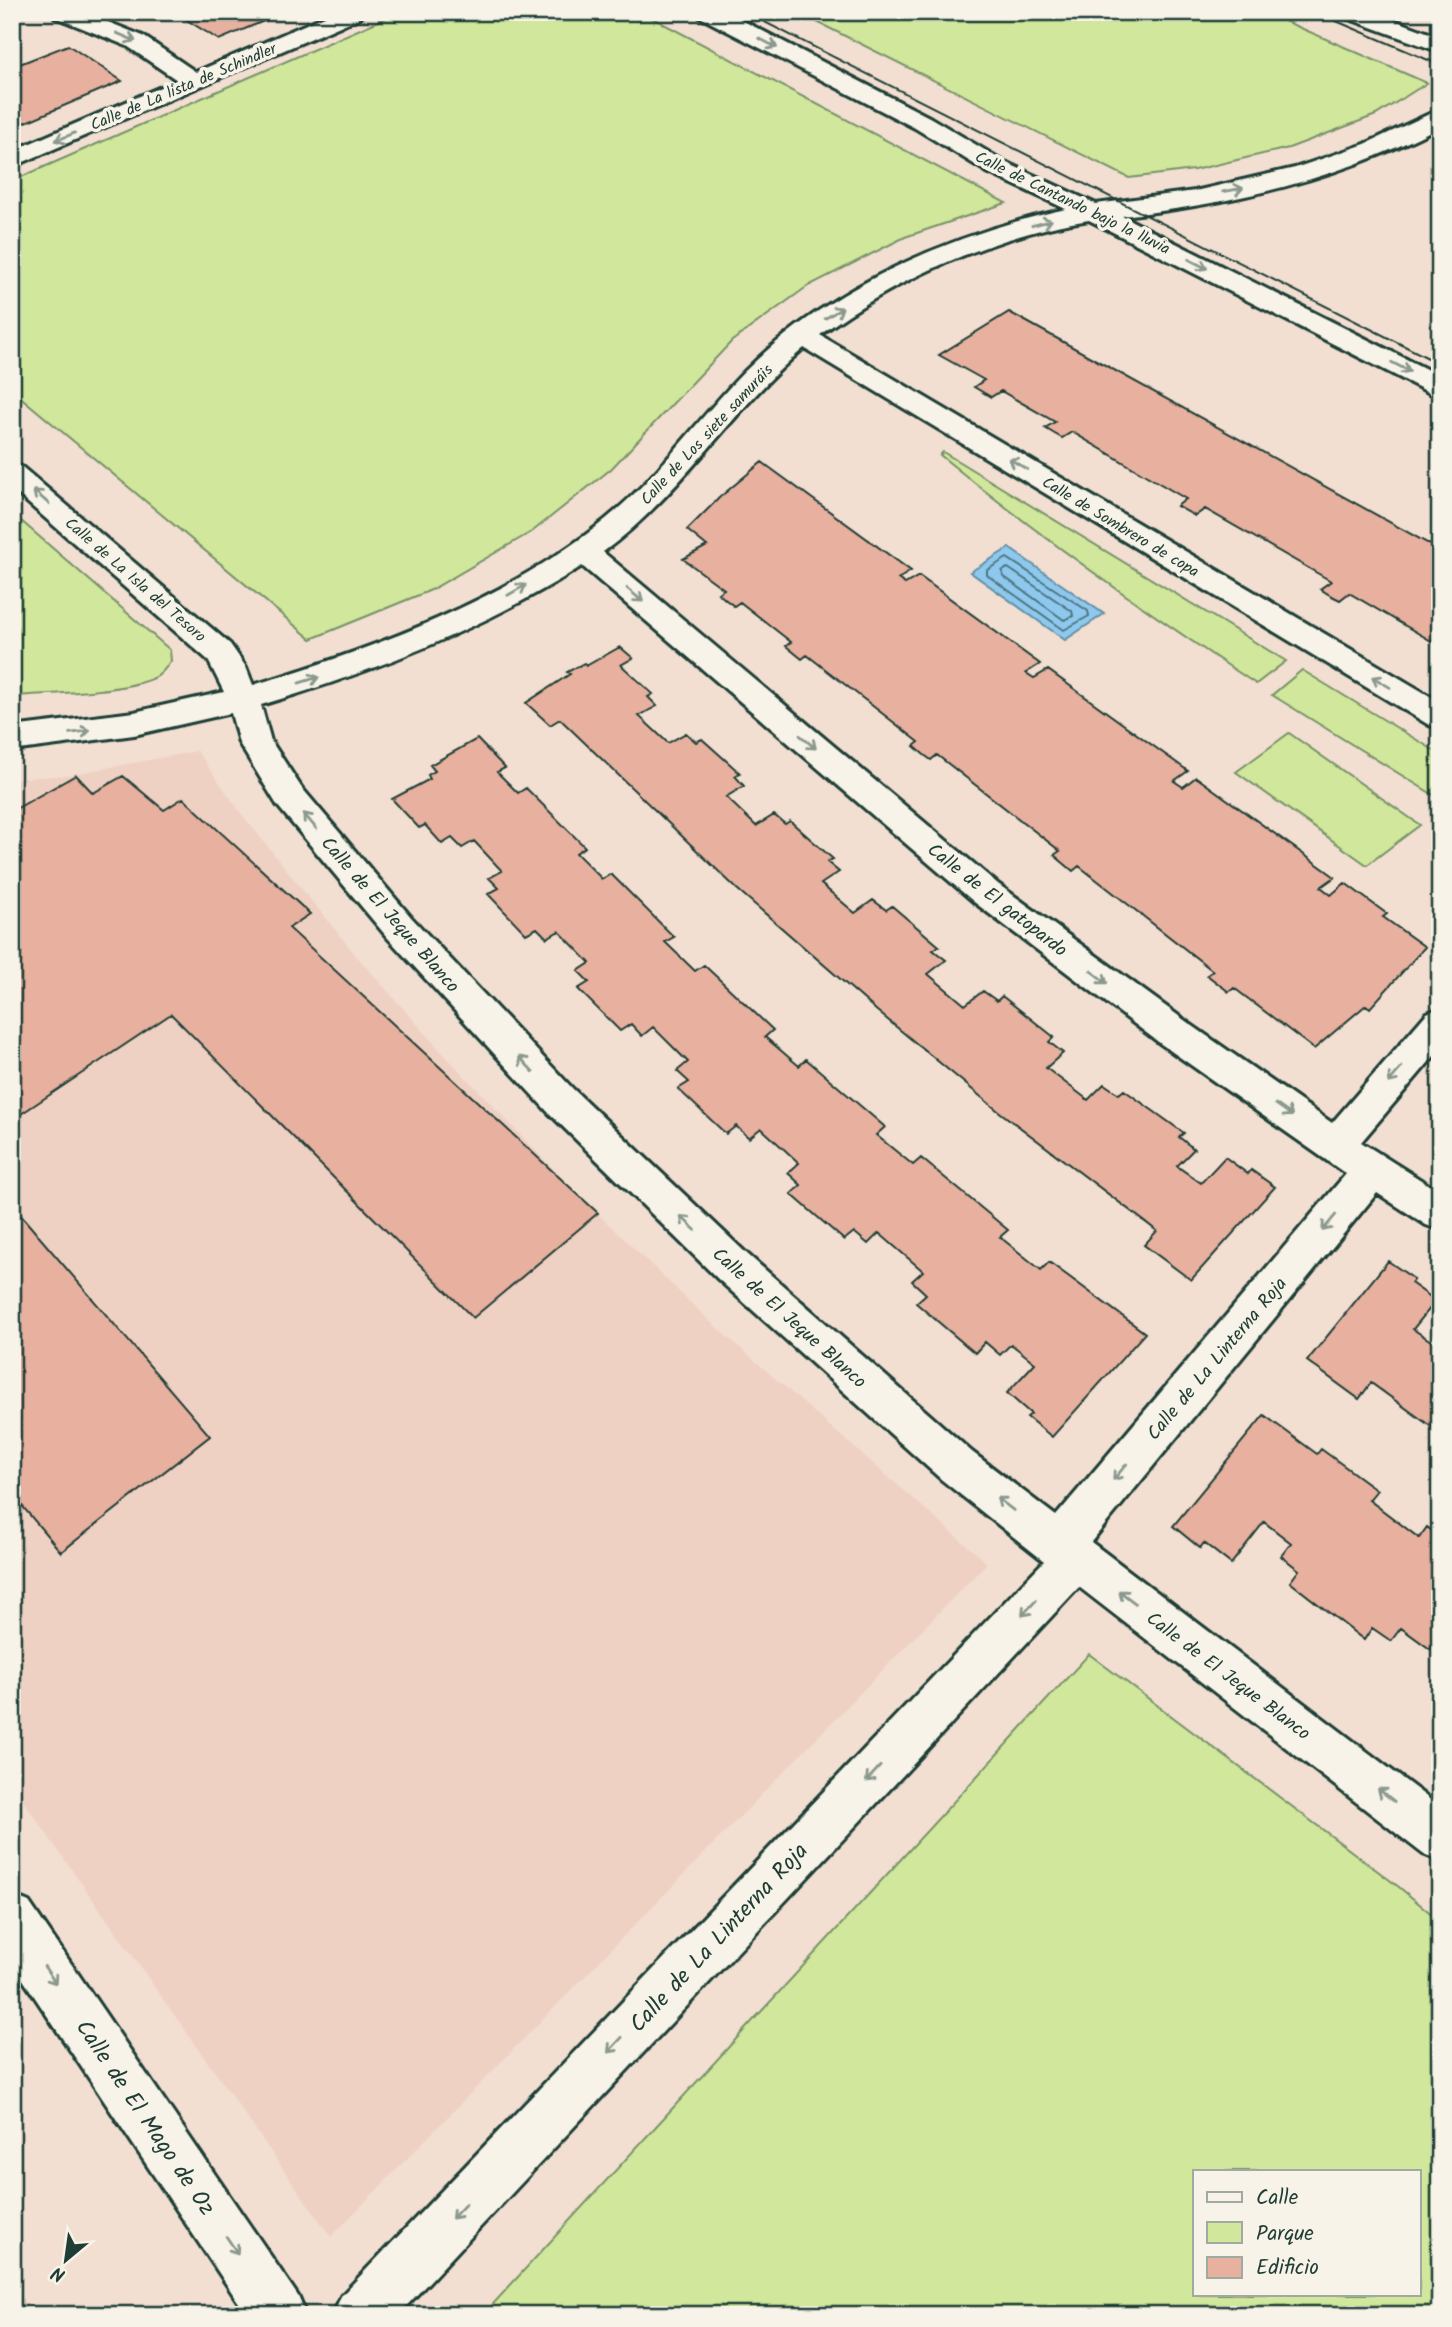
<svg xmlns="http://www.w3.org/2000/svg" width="1452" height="2327" font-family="Kalam,sans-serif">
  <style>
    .built { fill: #efd1c3 }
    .green { fill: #d0e79c; stroke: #789268; stroke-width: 2; fill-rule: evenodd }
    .water { fill: #8fc8ee; stroke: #6290a4; stroke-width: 2 }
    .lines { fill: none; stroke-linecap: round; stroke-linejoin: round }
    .shore { stroke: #4c757e; stroke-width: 2 }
    .building { fill: #e8b09f; stroke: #1f3d34; stroke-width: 2 }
    .street-casing { stroke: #1f3d34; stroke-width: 6 }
    .street { fill: #f7f3e8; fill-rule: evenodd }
    .tram { stroke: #1f3d34; stroke-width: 2 }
    .oneway { stroke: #8b988e }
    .labels { text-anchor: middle; stroke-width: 7; stroke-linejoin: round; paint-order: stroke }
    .far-street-label { font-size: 16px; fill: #1f3d34; stroke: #f7f3e8 }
    .street-label { font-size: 19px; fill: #1f3d34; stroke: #f7f3e8 }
    .near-street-label { font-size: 23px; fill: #1f3d34; stroke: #f7f3e8 }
  </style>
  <rect width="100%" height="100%" fill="#f2dfd2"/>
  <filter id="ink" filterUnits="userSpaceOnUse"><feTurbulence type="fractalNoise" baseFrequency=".0143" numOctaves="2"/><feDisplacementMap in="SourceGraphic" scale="14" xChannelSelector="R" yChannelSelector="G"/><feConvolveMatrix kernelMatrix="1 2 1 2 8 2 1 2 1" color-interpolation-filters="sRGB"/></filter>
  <g filter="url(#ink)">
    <path class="built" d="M197,751L244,817L354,953L440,1050L568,1185L715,1326L987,1563L331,2237L12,1785V779L68,775Z"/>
    <path class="green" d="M399,12H641L1006,203L905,237L808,286L732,341L611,469L533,531L431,590L311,639L12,390V181Z
      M797,12H1264L1427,83L1376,115L1289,148L1194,170L1129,178Z
      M943,452L1286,661L1256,684C1147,612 1041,538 940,455Z
      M12,513L170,650L171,661C167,666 162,674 156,677C127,692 47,694 12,696Z
      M1302,670L1440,754V799L1272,695Z
      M1289,733L1420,825L1367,865L1236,772Z
      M1089,1654L1399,1887L1440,1921V2315H483ZM1419,2171V2294H1195V2171Z"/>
    <path class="water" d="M1009,548L1104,614L1065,640L970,572Z"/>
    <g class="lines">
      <path class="shore" d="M1007,558L1088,611L1089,616L1064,630L987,575V570Z
        M1008,568L1072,611L1073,616L1064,620L1003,576L1002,571Z"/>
    </g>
    <path class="building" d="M174,12H285L219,40Z
      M68,45L122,81L12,128V67Z
      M1009,312L1440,550V646L1349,593L1340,600L1330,595L1320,589L1331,581L1205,509L1195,516L1177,506L1186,499L1072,432L1062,438L1053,433L1045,428L1055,422L1001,391L991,397L974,387L984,380L939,355Z
      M762,462L911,571L898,579L905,584L919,576L1040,664L1026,673L1034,678L1048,670L1188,771L1174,781L1183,787L1196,777L1335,877L1321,887L1331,895L1345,883L1387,914L1383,917L1425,947L1370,1008L1366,1005L1314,1049L1234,988L1229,992L1207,975L1213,971L1079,866L1073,871L1054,855L1060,851L937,755L931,760L923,754L914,746L919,742L807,655L802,659L786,646L791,642L740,602L734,606L726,600L718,593L724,589L683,559L707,546L687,530L720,497Z
      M620,647L633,658L621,665L653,694L648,697L657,706L639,716L668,743L686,733L696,742L702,739L740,773L735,776L744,786L726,797L756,826L774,815L785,824L790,821L833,859L827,862L839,872L821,884L855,913L873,900L886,910L892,906L939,946L933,950L946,960L928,974L965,1005L983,991L997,1001L1002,996L1054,1037L1049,1042L1063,1053L1046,1068L1088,1100L1104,1084L1119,1094L1124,1090L1184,1133L1179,1137L1194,1149L1177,1166L1201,1183L1225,1157L1248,1174L1251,1170L1275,1187L1191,1280L1144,1245L1157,1231L997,1110L877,1011L737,889L560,719L550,725L526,703L570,674L567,672L584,663L586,666Z
      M477,739L505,768L497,772L518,793L526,788L585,847L576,853L602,879L611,874L674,937L665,942L695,971L704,965L773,1030L765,1037L799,1066L806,1059L885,1127L876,1135L913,1165L921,1158L1008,1230L1000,1237L1041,1270L1049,1262L1145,1333L1052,1437L1027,1417L1031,1414L1007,1393L1035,1363L1011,1344L1000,1355L985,1342L975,1353L916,1303L926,1294L912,1281L923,1271L879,1233L868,1244L854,1232L844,1240L791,1194L801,1185L788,1173L799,1163L761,1128L749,1138L736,1126L726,1134L678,1089L689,1082L677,1071L688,1062L653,1027L642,1036L631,1024L620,1031L578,989L589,982L578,971L590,963L559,931L547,938L537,928L526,934L488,894L499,888L489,878L502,871L474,841L462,848L452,838L442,844L425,825L419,828L392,799L430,779L428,775L435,771L430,765Z
      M76,775L93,793L123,776L164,810L183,798L310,914L289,928L598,1213L473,1318L171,1014L12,1120V811Z
      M12,1205L210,1436L61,1552L12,1494Z
      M1388,1261L1414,1279L1411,1283L1436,1301L1413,1329L1440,1347V1433L1371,1383L1359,1399L1307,1361Z
      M1264,1415L1317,1454L1321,1449L1377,1490L1369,1500L1419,1538L1427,1527L1440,1537V1651L1433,1645L1430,1649L1401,1628L1391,1641L1372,1628L1364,1640L1290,1582L1299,1570L1281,1556L1291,1543L1264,1522L1231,1564L1204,1543L1200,1548L1173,1526Z"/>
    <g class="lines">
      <g class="street-casing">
        <path id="street" d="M52,12H83L143,36L196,72L334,12H364L361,17L12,167V151L177,80L127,46L55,17Z
          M697,12H726L931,118L1005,162L1096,204L1195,191L1295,168L1365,144L1440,109V126C1342,179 1231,204 1122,216L1440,376V395L1430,393L1089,220C998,234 894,279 820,335L1440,702V728L1429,725L804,348C731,410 681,495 603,552L998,884L1187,1022L1332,1123L1427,1013L1440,1008V1049L1361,1142L1440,1192V1230L1426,1225L1377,1193L1091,1542L1440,1807V1861L1423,1854L1079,1587L398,2315H333L341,2296L1044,1561L942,1480L718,1279L547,1111L387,937L277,805L239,743L231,713L134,735L12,751V727L134,712L224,692L208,660L12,489V464L22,467L230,644L246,667L253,685C373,649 508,599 606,519C659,476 697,420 744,372C830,286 949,235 1066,209L987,172L915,128L700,17ZM582,566L974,902L1161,1044L1346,1174L1056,1516L972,1452L746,1253L573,1089L411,917L301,787L271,741L261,705C373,672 483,629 582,566Z
          M1341,12H1373L1440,37V52L1344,17Z
          M12,1895L29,1902L298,2296L306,2315H247L12,1963Z"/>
      </g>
      <use href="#street" class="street"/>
      <path class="tram" d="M745,12L1440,364
        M1315,12L1440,65"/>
    </g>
    <defs><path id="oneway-shaft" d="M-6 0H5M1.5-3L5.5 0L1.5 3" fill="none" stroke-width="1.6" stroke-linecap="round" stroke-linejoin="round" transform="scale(1.75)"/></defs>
    <g class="oneway">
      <use href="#oneway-shaft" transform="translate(126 37) rotate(23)"/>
      <use href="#oneway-shaft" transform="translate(768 43) rotate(27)"/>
      <use href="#oneway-shaft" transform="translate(65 137) rotate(157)"/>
      <use href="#oneway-shaft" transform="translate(1233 190) rotate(-10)"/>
      <use href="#oneway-shaft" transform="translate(1042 223) rotate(-15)"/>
      <use href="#oneway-shaft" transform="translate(1198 264) rotate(27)"/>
      <use href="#oneway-shaft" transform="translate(834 313) rotate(-32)"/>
      <use href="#oneway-shaft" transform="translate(1401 367) rotate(27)"/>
      <use href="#oneway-shaft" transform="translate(1018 464) rotate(-149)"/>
      <use href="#oneway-shaft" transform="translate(41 497) rotate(-139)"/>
      <use href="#oneway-shaft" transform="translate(517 590) rotate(-30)"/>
      <use href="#oneway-shaft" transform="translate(635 595) rotate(40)"/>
      <use href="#oneway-shaft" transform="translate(309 680) rotate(-17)"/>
      <use href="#oneway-shaft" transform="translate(1381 682) rotate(-149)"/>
      <use href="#oneway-shaft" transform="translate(80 732) rotate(-7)"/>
      <use href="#oneway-shaft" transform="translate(808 742) rotate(40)"/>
      <use href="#oneway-shaft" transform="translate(310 821) rotate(-130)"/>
      <use href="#oneway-shaft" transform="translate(1099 977) rotate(37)"/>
      <use href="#oneway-shaft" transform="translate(526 1064) rotate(-133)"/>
      <use href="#oneway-shaft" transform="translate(1395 1075) rotate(131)"/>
      <use href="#oneway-shaft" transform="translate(1284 1110) rotate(35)"/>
      <use href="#oneway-shaft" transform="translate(688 1223) rotate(-136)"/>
      <use href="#oneway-shaft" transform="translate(1329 1223) rotate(130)"/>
      <use href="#oneway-shaft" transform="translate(1120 1472) rotate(130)"/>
      <use href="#oneway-shaft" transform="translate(1005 1504) rotate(-142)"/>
      <use href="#oneway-shaft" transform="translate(1127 1597) rotate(-143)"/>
      <use href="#oneway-shaft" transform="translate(1029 1608) rotate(133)"/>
      <use href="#oneway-shaft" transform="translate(873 1774) rotate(133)"/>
      <use href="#oneway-shaft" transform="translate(1386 1795) rotate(-142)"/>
      <use href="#oneway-shaft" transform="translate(50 1975) rotate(56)"/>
      <use href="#oneway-shaft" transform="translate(615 2045) rotate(133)"/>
      <use href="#oneway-shaft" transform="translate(459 2211) rotate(133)"/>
      <use href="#oneway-shaft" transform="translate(232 2245) rotate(56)"/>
    </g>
  </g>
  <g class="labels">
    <g class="far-street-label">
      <text transform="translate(183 86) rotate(-23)" y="6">Calle de La lista de Schindler</text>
      <text transform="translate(1073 202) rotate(26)" y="6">Calle de Cantando bajo la lluvia</text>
      <text transform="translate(706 434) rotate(-47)" y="6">Calle de Los siete samuráis</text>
      <text transform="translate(1121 526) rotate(31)" y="6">Calle de Sombrero de copa</text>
      <text transform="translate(136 579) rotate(41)" y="6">Calle de La Isla del Tesoro</text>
    </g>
    <g class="street-label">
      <text transform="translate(998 899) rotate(38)" y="7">Calle de El gatopardo</text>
      <text transform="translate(391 914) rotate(49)" y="7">Calle de El Jeque Blanco</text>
      <text transform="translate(790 1317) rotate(42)" y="7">Calle de El Jeque Blanco</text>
      <text transform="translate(1216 1358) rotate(-50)" y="7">Calle de La Linterna Roja</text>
      <text transform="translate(1229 1675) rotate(37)" y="7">Calle de El Jeque Blanco</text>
    </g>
    <g class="near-street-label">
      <text transform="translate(718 1937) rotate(-47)" y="8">Calle de La Linterna Roja</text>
      <text transform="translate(146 2117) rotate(56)" y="8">Calle de El Mago de Oz</text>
    </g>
  </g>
  <rect width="1452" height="2327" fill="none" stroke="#f7f3e8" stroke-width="42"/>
  <rect x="21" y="21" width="1410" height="2285" fill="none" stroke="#1f3d34" stroke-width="2.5" filter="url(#ink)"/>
  <rect x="1193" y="2170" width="228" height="126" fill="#f7f3e8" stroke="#a1aaa0" stroke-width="2"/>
  <rect x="1207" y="2192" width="35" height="10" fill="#f7f3e8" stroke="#a1aaa0" stroke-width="2"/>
  <text x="1256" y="2204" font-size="21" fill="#1f3d34">Calle</text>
  <rect x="1207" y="2222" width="35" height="21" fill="#d0e79c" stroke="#a1aaa0" stroke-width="2"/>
  <text x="1256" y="2240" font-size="21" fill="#1f3d34">Parque</text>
  <rect x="1207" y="2257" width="35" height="21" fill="#e8b09f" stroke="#a1aaa0" stroke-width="2"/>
  <text x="1256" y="2274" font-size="21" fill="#1f3d34">Edificio</text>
  <g transform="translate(66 2260) rotate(209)" stroke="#f7f3e8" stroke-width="5" paint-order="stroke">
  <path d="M0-5L12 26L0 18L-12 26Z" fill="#1f3d34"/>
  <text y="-10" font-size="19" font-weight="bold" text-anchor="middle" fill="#1f3d34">N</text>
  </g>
</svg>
